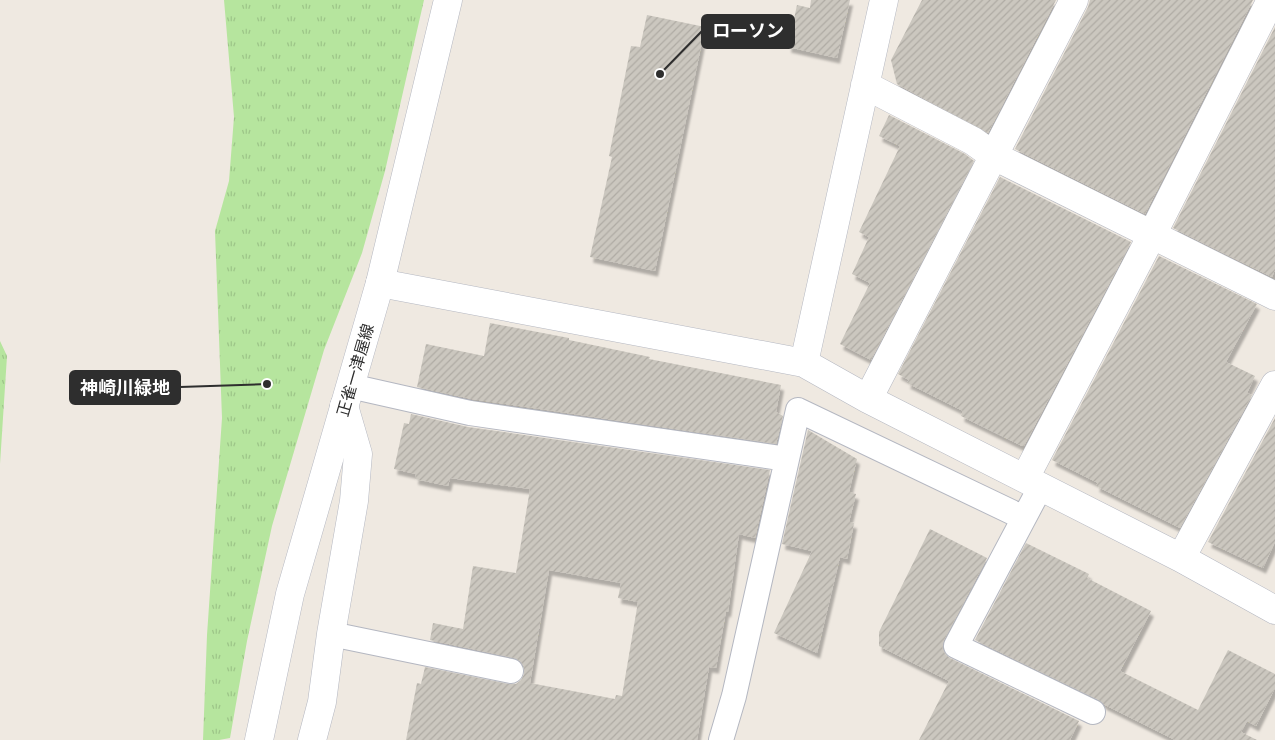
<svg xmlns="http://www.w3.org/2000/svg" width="1275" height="740" font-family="'Sofia Sans Condensed','Noto Sans JP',sans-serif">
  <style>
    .grass { fill: url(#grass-tufts) }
    .building { fill: url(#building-hatch); fill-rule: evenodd; filter: url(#shadow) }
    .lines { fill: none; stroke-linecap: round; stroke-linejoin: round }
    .lane-casing { stroke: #b4b7c1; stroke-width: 26 }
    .street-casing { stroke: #b4b7c1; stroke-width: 29 }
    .secondary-casing { stroke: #b4b7c1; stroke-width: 29 }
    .lane { stroke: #fff; stroke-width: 24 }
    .street { stroke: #fff; stroke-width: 28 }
    .secondary { stroke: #fff; stroke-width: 28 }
    .labels { text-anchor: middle; stroke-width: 4.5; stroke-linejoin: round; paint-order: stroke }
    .street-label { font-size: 16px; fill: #2e2e2e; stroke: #fff }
    .leader { fill: none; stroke: #2e2e2e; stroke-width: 2 }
    .callout-dot { fill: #2e2e2e; stroke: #fff; stroke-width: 2 }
    .callout { fill: #2e2e2e; stroke: #2e2e2e; stroke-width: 2 }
    .callout-label { font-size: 18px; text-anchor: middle; font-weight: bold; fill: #fff }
  </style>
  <defs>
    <pattern id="grass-tufts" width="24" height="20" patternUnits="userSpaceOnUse" patternTransform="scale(1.25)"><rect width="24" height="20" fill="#b6e59e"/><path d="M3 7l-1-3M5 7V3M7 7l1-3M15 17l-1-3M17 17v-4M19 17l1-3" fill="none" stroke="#9dc588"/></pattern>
    <pattern id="building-hatch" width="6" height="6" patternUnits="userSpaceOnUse" patternTransform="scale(1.25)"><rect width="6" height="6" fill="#cbc7bf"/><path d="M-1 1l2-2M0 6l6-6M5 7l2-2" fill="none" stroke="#afaba4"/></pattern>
    <filter id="shadow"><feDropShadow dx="3" dy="5.5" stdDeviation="1" flood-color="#0004"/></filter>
  </defs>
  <rect width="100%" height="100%" fill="#efe9e1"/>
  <path class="grass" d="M224,0H424L385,171L362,253L324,350L272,526L247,641L230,738L219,740H203L207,635L222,418L215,231L229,181L234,117Z
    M0,341L7,356L0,464Z"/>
  <path class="building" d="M811,0H850L837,58L788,47L797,5L810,8Z
    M922,0H1056L988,133L897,84L891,60Z
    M1090,0H1253L1145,214L1015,149L1088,7Z
    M647,15L705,27L655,271L590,257L612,157L609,156L631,46L640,47Z
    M1275,27V270L1272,277L1173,228Z
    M889,115L965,154L974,161L871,360L840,344L870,283L852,274L869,237L859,232L900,146L879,136Z
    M1000,177L1131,242L1024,446H1022L961,416L963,411L907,383L909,380L898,374Z
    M1159,256L1257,304L1226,362L1255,376L1247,393L1252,395L1180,528L1096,486L1098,483L1052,460Z
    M490,323L569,338V340L650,357L649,359L781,385L776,412L783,416L776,444L472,399L417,387L426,344L484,356Z
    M411,414L468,427L770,470L755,538L739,534L728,612L726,611L716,668L709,667L697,740H406L417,683L421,684L425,667L509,684H516L521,680L524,674V666L520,661L514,658L430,640L433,623L463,629L473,566L516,573L530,489L450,478L448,486L415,479L416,474L394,469L404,423L409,424ZM549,570L621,583L618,598L638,602L622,696L616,695L615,699L530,683Z
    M1275,418V542L1263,568L1208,542Z
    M808,430L857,459L849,492L856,494L849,522L854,523L847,559L840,557L817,653L774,633L812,551L782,544Z
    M930,529L987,558L944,640L942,647L945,654L950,658L1079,721L1070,740H919L949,681L879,646V632Z
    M1026,543L1089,574L1087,578L1151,611L1120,671L1198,710L1228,650L1275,674V688L1256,726L1247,721L1241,732L1257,740H1175L1105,705L1099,700L975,640Z"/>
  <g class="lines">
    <g class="lane-casing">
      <path id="lane" d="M350,386L470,413L787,459
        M1041,486L956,646L1093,712
        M331,634L511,671
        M721,740L734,696L798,410L1024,518"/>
    </g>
    <g class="street-casing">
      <path id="street" d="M865,85L973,141L994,156L1275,296
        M380,283L804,363L868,399L1181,558L1275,610
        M804,363L884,0
        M868,399L1074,0
        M1025,478L1152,235L1271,0
        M1181,558L1275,385
        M312,740L322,702L331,634L354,501L358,454L344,406"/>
    </g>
    <g class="secondary-casing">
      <path id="secondary" d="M259,740L290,594L380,283L448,0"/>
    </g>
    <use href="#lane" class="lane"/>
    <use href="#street" class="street"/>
    <use href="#secondary" class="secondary"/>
  </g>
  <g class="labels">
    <g class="street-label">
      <text transform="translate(355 370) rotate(-74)" y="6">正雀一津屋線</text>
    </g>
  </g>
  <path class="leader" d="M660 74L702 31M267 384L180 387"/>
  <g class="callout-dot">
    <circle cx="660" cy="74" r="5"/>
    <circle cx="267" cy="384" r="5"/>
  </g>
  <g class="callout">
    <rect x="702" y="15" width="92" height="33" rx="5"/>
    <rect x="70" y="371" width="110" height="33" rx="5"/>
  </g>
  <g class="callout-label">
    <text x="748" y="37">ローソン</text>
    <text x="125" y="394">神崎川緑地</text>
  </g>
</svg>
